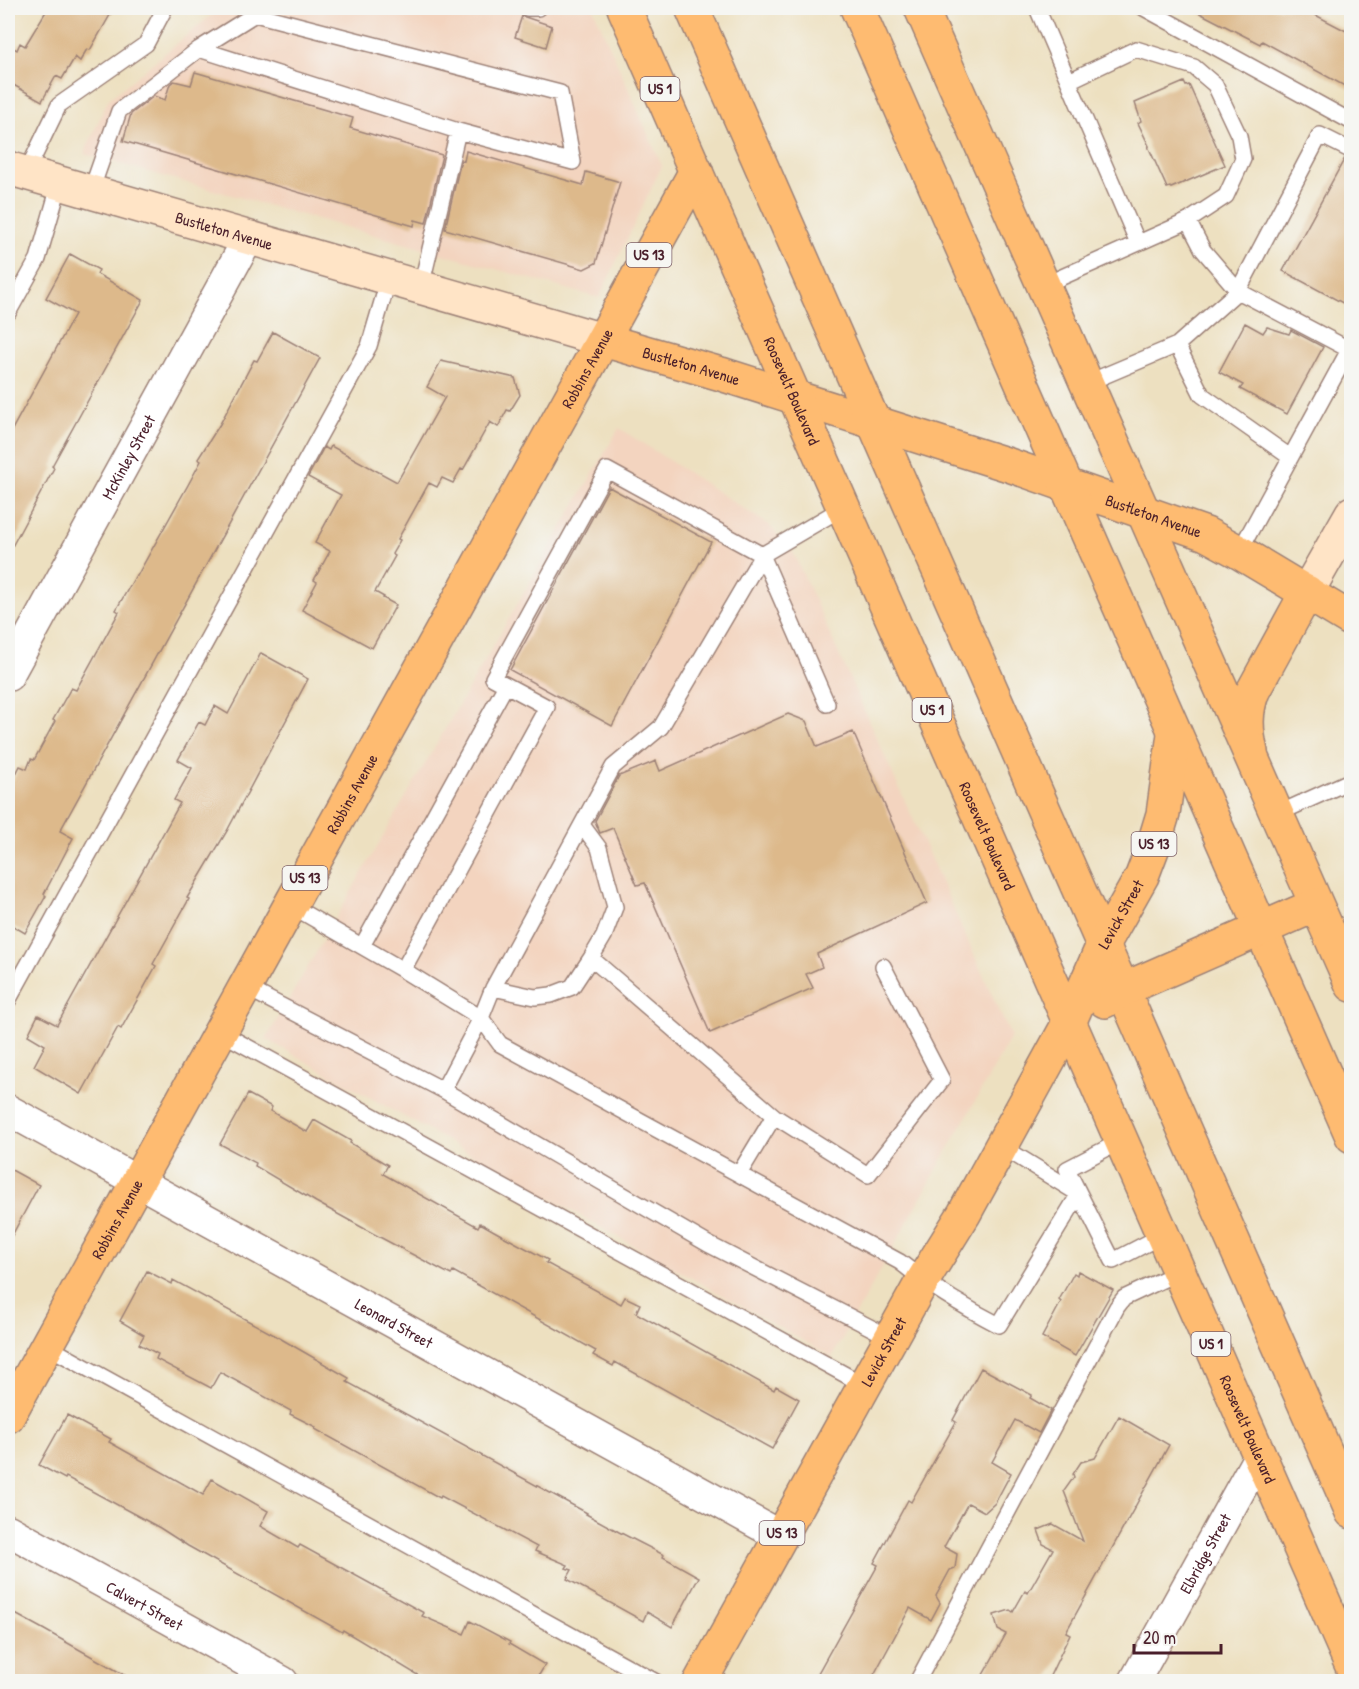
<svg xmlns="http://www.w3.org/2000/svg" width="1359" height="1689" font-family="'Patrick Hand',sans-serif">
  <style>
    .built { fill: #f3d4bf }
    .building { fill: #ddb98b }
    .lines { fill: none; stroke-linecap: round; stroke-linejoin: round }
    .lane-casing { stroke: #9c8076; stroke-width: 18 }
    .street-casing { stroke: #9c8076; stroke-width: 33 }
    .secondary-casing { stroke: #9c8076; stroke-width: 36 }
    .primary-casing { stroke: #9c8076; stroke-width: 36 }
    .highway-casing { stroke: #9c8076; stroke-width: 36 }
    .lane { stroke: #fff; stroke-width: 15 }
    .street { stroke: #fff; stroke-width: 30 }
    .secondary { stroke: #ffe4c6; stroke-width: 33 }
    .primary { stroke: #febb71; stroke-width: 33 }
    .highway { stroke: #febb71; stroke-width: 33 }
    .labels { text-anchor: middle; stroke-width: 4.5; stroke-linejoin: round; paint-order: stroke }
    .shield { fill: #f6f6f2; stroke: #7e6067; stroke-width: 1.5 }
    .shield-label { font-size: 15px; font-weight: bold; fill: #4a1f2b }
    .street-label { font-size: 16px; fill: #4a1f2b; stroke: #f6f6f2 }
  </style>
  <rect width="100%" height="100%" fill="#f6f6f2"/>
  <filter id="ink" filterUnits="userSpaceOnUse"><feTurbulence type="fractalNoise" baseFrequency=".0167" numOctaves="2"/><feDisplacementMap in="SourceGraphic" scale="12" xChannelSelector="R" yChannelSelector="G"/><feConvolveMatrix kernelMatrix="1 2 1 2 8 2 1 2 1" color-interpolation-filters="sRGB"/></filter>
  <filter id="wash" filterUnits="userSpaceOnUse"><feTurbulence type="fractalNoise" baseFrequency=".008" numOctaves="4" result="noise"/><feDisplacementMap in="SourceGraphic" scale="24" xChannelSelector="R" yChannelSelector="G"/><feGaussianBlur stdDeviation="1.35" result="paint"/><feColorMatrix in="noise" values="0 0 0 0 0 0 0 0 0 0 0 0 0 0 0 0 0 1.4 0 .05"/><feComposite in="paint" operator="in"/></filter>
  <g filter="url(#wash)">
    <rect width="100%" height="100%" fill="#ede0c0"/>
    <path class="built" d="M220,8H593L662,166L599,298L84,154L108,100Z
      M619,428L769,525L793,552L1011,1037L832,1357L266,1039Z"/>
    <g id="blocks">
      <path class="building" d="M48,8H114L90,50L87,49L80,61L75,57L62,79L56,76L42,101L8,82V45L17,50L20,43L25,46Z
        M1190,8H1302L1352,34V90L1262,41L1260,44Z
        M522,16L552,26L546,47L515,37Z
        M195,72L353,118L350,128L442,155L426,223L415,220L414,226L123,141L131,114L154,96L165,100L170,84L174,81L191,85Z
        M1184,82L1186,86L1189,85L1225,165L1171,188L1170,187L1167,188L1148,146H1149L1138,123L1141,121L1135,103Z
        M466,151L583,185L586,172L620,182L596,263L584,269L445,229L461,160L464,161Z
        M1345,158L1352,161V308L1283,271Z
        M70,254L99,270L97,274L143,300L52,466L54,468L8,554V437L75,314L46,298Z
        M1245,323L1263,333L1267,327L1289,334L1291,330L1323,347L1287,414L1240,389L1243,385L1219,372Z
        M273,332L320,358L60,831L73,838L44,894L46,896L25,933L8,923V790L20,766L27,769L31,759L34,760L55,721L53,720L71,688L76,690L119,612L116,610L136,575L137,576L188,485L201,461L198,459L220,424L254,360L257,361Z
        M441,361L515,378L520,395L510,411L507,410L498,427L490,422L463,470L461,469L453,483L442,478L437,487L429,483L398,539L400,540L392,554L395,556L375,592L384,597L383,598L396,605L372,648L302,610L317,582L314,580L330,551L315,543L341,495L308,477L324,447L329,450L331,446L397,482L445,397L427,387Z
        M609,487L711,542L612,726L510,670Z
        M261,653L308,679L227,831L187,898L189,899L153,964L156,966L121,1029L118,1027L81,1094L34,1066L45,1045L28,1035L38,1015L57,1025L180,803L174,800L192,768L178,760L199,722L205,725L215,706L228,714Z
        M788,714L806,721L817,747L853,732L927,903L817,954L822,967L806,974L813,988L710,1033L645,883L637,885L613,828L600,833L595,821L619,776L656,761L660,771Z
        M248,1094L272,1107L270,1111L307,1132L314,1120L351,1141L350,1143L388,1165L383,1174L478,1227L480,1223L503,1236L548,1260L546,1263L621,1304L625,1297L640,1304L636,1313L774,1390L776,1386L799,1399L772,1449L615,1362L613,1366L593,1355L596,1351L453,1271L451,1275L374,1234L316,1202L255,1166L256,1163L220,1144Z
        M8,1168L39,1185L8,1243Z
        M147,1271L172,1284L173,1280L276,1336L349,1378L347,1382L587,1513L586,1514L619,1532L664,1555L663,1557L699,1577L672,1627L647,1612L643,1621L567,1579L572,1570L566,1568L568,1565L535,1551L537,1547L441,1496L440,1498L315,1429L316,1427L290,1414L291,1411L220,1372L211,1388L156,1359L158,1354L139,1344L144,1335L120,1321Z
        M1078,1271L1113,1290L1075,1356L1042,1337L1061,1302L1059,1300L1074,1273L1077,1275Z
        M981,1368L1032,1395L1030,1398L1051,1410L1039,1433L1015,1420L992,1462L1011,1473L995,1503L985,1512L968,1503L944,1547L957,1554L955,1568L950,1570L936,1596L940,1603L931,1620L910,1608L870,1682H813L878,1565L874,1563L908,1500L911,1502L956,1422L953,1420Z
        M67,1415L111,1439L109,1442L203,1495L212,1479L268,1511L260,1526L298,1548L300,1545L424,1613L422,1616L464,1634L470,1621L510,1642L509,1644L545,1665L535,1682H429L343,1630L342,1632L188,1546L160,1528L66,1477L65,1479L39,1465Z
        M1119,1416L1169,1445L1066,1632L1070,1634L1047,1682H979L1006,1634L998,1630L994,1615L1010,1610L1013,1612L1025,1591L1028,1593L1053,1549L1043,1544L1038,1530L1053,1524L1083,1541L1064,1491L1074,1477L1073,1474L1081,1462L1095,1458Z
        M8,1610L41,1628L137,1682H8Z"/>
    </g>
  </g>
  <g filter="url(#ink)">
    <use href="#blocks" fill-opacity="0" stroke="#9c8076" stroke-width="1.5"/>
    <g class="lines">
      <g class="lane-casing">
        <path id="lane" d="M527,8H538
          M1037,8L1138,243
          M1144,8L1352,122
          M1069,81L1136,49L1194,67L1215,85L1239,136L1243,159L1226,196L1188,221
          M26,173L59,105L146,44L165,8
          M91,191L119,111L199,49
          M1044,285L1188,221L1203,250L1238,291L1352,351
          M421,287L458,131L573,162L560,93L255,14L199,49L458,131
          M8,313L38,259L60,183
          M1177,345L1238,291L1320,135L1352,151
          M1087,383L1177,345L1202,395L1290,457
          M1239,552L1349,350
          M1277,814L1352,780
          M582,825L599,848L615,907L604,936L591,958
          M290,905L403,970L481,1018L500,1044L900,1262C932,1288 962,1306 999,1325L1079,1194L1001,1146
          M362,946L506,685L493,678L607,470L762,555L827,704
          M403,970L547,707L506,685
          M245,987L443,1090L708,1244L891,1338
          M493,988L535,997L551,995L572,987L591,958L774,1116L739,1174
          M8,1001L369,346L389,278
          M220,1032L864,1385
          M443,1090L481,1018L493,988L613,767L661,727L762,555L844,507
          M774,1116L868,1175L942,1080L883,966
          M1121,1141L1067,1169L1113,1261L1163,1235
          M47,1346L656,1682
          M917,1682L1117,1307L1124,1298L1179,1272"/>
      </g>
      <g class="street-casing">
        <g id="street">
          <path id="s1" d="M8,676L249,237"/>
          <path id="s2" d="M8,1110L780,1536"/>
          <path id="s3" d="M8,1530L283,1682"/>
          <path id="s4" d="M1134,1682L1259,1456"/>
        </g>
      </g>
      <g class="secondary-casing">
        <g id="secondary">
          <path id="s5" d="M8,168L603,340"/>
          <path d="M1307,592L1352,513"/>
        </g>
      </g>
      <g class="primary-casing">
        <g id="primary">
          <path id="s6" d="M603,340L721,374L1009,465L1206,534L1239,552L1352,620"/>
          <path d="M1251,752C1246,730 1245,712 1253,691L1307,592"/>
        </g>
      </g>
      <g class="highway-casing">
        <g id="highway">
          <path id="s7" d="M624,8L1352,1666"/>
          <path d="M692,8L1352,1512"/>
          <path d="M857,8L1352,1136"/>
          <path d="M921,8L1352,985"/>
          <path d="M1105,1001L1122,990L1316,905"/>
          <path id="s8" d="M8,1416L696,171"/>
          <path id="s9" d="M700,1682L923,1280L964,1214L1069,1023L1103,945L1142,876L1153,847L1163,814L1174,734"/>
        </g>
      </g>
      <use href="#lane" class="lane"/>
      <use href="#street" class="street"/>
      <use href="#secondary" class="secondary"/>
      <use href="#primary" class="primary"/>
      <use href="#highway" class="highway"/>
    </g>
  </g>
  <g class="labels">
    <g class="shield">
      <rect x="640.5" y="77" width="39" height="24" rx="4.5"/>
      <rect x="626.5" y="243" width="45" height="24" rx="4.5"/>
      <rect x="912.5" y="698" width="39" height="24" rx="4.5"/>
      <rect x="1131.5" y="832" width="45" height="24" rx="4.5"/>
      <rect x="282.5" y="866" width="45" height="24" rx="4.5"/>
      <rect x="1191.5" y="1332" width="39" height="24" rx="4.5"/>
      <rect x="759.5" y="1521" width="45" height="24" rx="4.5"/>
    </g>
    <g class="shield-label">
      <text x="660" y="94">US 1</text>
      <text x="649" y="260">US 13</text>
      <text x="932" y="715">US 1</text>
      <text x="1154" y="849">US 13</text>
      <text x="305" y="883">US 13</text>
      <text x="1211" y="1349">US 1</text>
      <text x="782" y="1538">US 13</text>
    </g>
    <g class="street-label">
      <text dy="6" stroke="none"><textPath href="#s5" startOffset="225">Bustleton Avenue</textPath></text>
      <text dy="6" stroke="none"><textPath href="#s6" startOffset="92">Bustleton Avenue</textPath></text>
      <text dy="6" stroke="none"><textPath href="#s8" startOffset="1197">Robbins Avenue</textPath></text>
      <text dy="6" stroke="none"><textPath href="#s7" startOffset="418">Roosevelt Boulevard</textPath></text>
      <text dy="6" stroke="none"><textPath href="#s1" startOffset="250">McKinley Street</textPath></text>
      <text dy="6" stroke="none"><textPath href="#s6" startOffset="578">Bustleton Avenue</textPath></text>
      <text dy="6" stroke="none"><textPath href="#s8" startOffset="711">Robbins Avenue</textPath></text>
      <text dy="6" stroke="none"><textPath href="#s7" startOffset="904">Roosevelt Boulevard</textPath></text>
      <text dy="6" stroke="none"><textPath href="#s9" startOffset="876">Levick Street</textPath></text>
      <text dy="6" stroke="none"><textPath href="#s8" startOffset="225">Robbins Avenue</textPath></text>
      <text dy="6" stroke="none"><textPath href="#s2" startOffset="441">Leonard Street</textPath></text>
      <text dy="6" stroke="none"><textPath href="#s9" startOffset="378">Levick Street</textPath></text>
      <text dy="6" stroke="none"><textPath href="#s7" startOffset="1552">Roosevelt Boulevard</textPath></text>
      <text dy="6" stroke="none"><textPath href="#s4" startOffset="147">Elbridge Street</textPath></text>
      <text dy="6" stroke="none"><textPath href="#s3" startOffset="156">Calvert Street</textPath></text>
    </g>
  </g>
  <rect width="1359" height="1689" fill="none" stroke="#f6f6f2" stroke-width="30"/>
  <path d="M1134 1644v9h87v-9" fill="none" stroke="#4a1f2b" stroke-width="3"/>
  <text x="1143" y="1644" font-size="18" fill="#4a1f2b" stroke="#f6f6f2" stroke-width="4.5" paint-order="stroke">20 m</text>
</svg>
